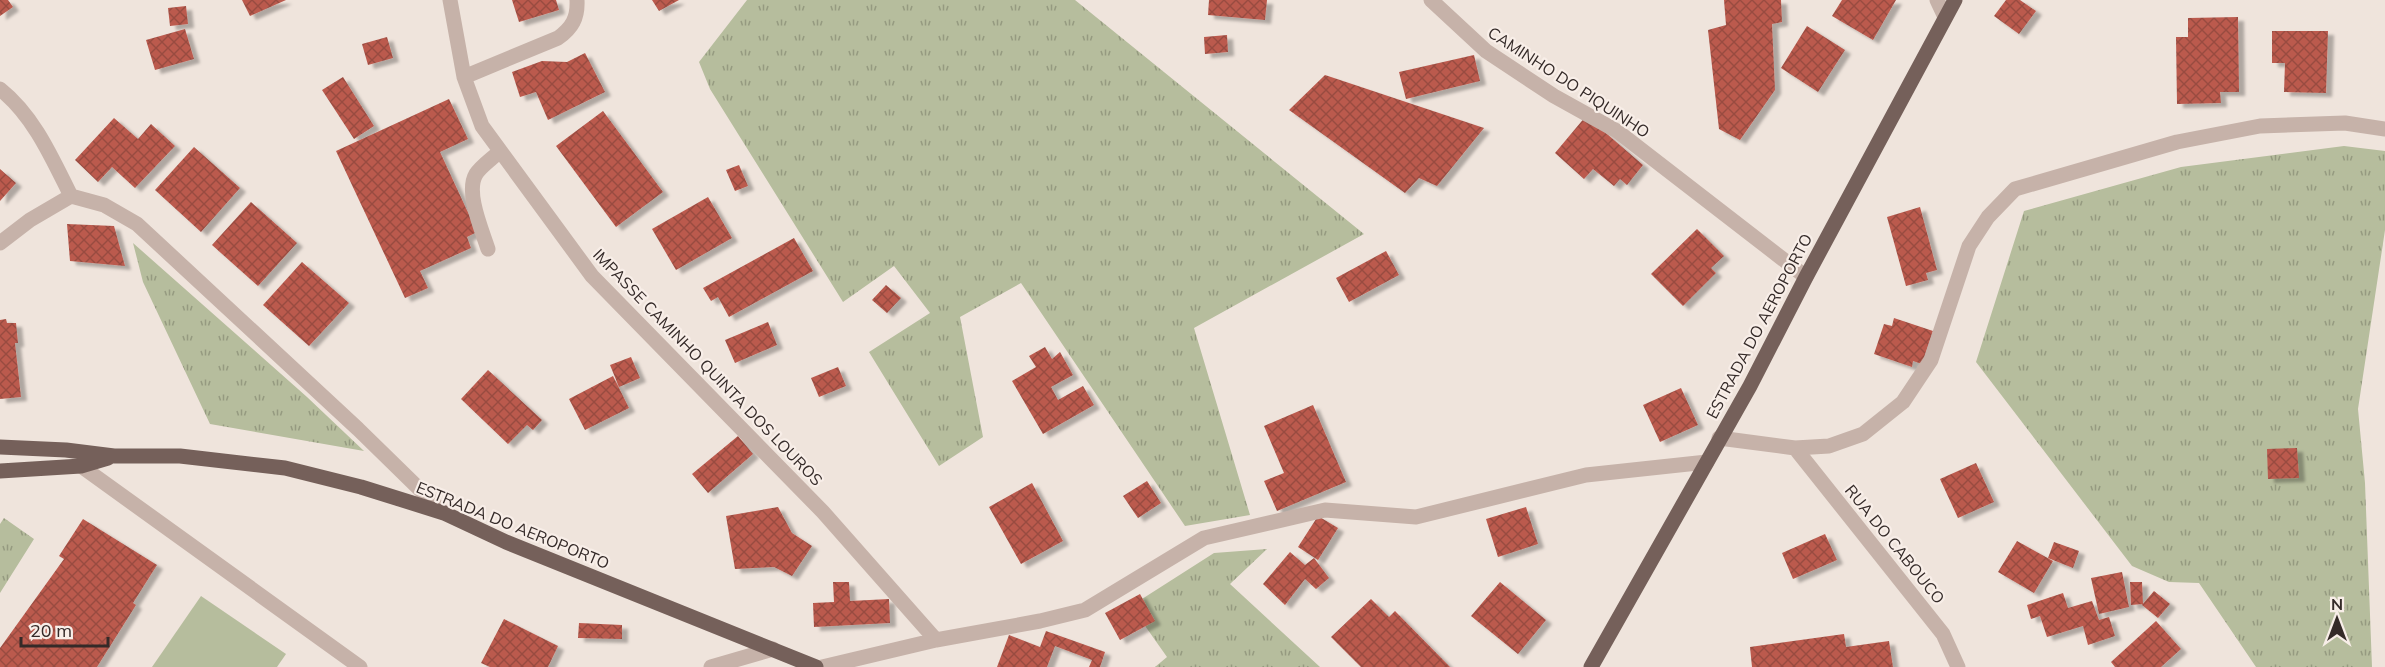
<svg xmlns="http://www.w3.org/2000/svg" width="2385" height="667" font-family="Mulish,sans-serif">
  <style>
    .grass { fill: url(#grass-tufts) }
    .pitch { fill: #b6bd9d }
    .building { fill: url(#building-cross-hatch); filter: url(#shadow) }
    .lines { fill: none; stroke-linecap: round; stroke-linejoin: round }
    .minor { stroke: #c6b2a9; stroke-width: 15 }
    .major { stroke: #75605a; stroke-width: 15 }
    .labels { text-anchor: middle; stroke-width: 4.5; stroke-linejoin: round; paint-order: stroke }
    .street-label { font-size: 16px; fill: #342a28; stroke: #f8eee8 }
  </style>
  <defs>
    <pattern id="grass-tufts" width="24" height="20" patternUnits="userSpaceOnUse" patternTransform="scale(1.5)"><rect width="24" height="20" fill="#b6bd9d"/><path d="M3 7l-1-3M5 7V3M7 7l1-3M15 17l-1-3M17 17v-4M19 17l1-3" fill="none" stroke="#959a80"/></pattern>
    <pattern id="building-cross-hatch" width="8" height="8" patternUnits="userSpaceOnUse" patternTransform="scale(1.5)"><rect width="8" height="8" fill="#bb5a4e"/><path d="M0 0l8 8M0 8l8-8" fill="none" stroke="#994b41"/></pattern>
    <filter id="shadow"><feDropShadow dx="6" dy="4" stdDeviation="1.5" flood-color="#0004"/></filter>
  </defs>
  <rect width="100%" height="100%" fill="#efe4dc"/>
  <path class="grass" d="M747,0H1075L1364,234L1194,328L1250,515L1185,526L1021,283L960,317L983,437L939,466L869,352L930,313L894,266L843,302L710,89L699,62Z
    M2344,146L2385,151V230L2358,409L2365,483L2372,667H2256L2199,583L2169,582L2132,566L1976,362L2024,211L2181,167Z
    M133,243L307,397L364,451L210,424L143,282Z
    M4,518L34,539L0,593V524Z
    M1267,549L1230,584L1320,667H1155L1167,657L1131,606L1214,553Z"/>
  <path class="pitch" d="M201,596L286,654L277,667H152Z"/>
  <path class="building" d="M0,0H8L13,7L0,16Z
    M242,0H286L250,16Z
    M512,0H556L559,10L519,22Z
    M652,0H679L659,11Z
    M1209,0H1267L1265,20L1208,15Z
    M1724,0H1781L1782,22L1772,24L1775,90L1740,140L1719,129L1708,30L1726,25Z
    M1842,0H1896L1873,40L1832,16Z
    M2006,0H2020L2036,11L2019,34L1994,16Z
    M186,6L188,24L170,26L168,8Z
    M2238,17L2239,92H2220L2221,103L2177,104L2176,37H2188V18Z
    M1807,26L1845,50L1818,92L1781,68Z
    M185,29L194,59L155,70L146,40Z
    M2272,31H2328L2326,93L2284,92L2285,63H2272Z
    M1227,35L1228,52L1205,54L1204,37Z
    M387,37L393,58L368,65L362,44Z
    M585,53L605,92L548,120L536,92L520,97L512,72L542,61L567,62Z
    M1474,55L1480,81L1406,99L1399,72Z
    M1325,75L1484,128L1437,186L1419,178L1405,193L1289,110Z
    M343,77L374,126L354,139L322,90Z
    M449,99L468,139L440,152L477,232L467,237L471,248L420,271L428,288L405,298L336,151Z
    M603,111L663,192L616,227L556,146Z
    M1586,116L1643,165L1627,185L1620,179L1614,186L1593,169L1584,179L1555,153Z
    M114,118L138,139L151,124L175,146L135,188L112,167L98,182L75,160Z
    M194,147L240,188L201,232L155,190Z
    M739,165L748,186L735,191L726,170Z
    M0,169L16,183L0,201Z
    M708,197L732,238L676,270L652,229Z
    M251,202L297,243L258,286L212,245Z
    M1920,207L1937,270L1926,273L1928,280L1906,286L1887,217Z
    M67,224L114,226L125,266L70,261Z
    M1697,229L1724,256L1711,268L1716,273L1683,306L1651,274Z
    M794,238L813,271L729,317L718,297L711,301L703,288Z
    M1386,251L1399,275L1349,302L1336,278Z
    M302,262L349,303L309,346L263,305Z
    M886,285L901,298L887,313L872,300Z
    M1894,318L1933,331L1922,364L1913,361L1912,367L1874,354L1884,324L1892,326Z
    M6,319L7,323H16L18,343H15L21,397L0,399V320Z
    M768,322L777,345L735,363L725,340Z
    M1045,347L1052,359L1060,352L1073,375L1051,387L1058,400L1083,386L1094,405L1043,434L1012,381L1036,367L1029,356Z
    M631,357L640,378L619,387L610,365Z
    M838,367L846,386L819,397L811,378Z
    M488,370L542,420L533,430L527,425L508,444L461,399Z
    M613,376L629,408L585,430L569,399Z
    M1681,388L1698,425L1660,442L1643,405Z
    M1313,405L1346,482L1277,511L1264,481L1284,473L1264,426Z
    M738,436L753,454L708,493L692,474Z
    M2297,448L2299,478L2268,479L2267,449Z
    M1976,463L1994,502L1958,518L1940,479Z
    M1147,481L1161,503L1138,518L1123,496Z
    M1032,483L1063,541L1021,564L989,507Z
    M778,507L792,533L812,546L792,576L774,567L735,569L726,516Z
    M1526,507L1538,544L1498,557L1486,519Z
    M1318,516L1338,528L1318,560L1298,547Z
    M83,519L157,565L133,603L136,605L97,667H0V648L64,559L59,556Z
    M1825,534L1837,560L1793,579L1782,553Z
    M2017,541L2053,561L2034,593L1998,572Z
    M2054,542L2079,551L2073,568L2048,558Z
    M1290,552L1305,565L1314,558L1329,578L1316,589L1305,579L1285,605L1263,584Z
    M2122,572L2129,607L2099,614L2091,578Z
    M833,582H849L850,601L889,599L890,623L814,627L813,603L834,602Z
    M1500,582L1546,620L1518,654L1471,616Z
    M2130,582H2142L2143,604L2131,605Z
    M2154,591L2170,604L2158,618L2142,605Z
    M2063,593L2068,608L2092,601L2099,620L2109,617L2115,636L2088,645L2083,626L2047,637L2040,616L2031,619L2027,605Z
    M1140,594L1155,621L1120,640L1105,613Z
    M1371,599L1389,617L1395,611L1450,667H1361L1331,637Z
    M504,619L558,646L548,667H490L481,663Z
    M2156,621L2181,649L2161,667H2115L2111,662Z
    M579,623L622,625V639L578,638Z
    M1046,631L1105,652L1100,667H1089L1092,660L1055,646L1047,667H997L1009,635L1040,647Z
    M1844,634L1846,647L1889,641L1893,667H1752L1750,647Z"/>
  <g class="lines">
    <path class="minor" d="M450,0L464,77L482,126L592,276L823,512L936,640
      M1431,0L1486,51L1554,96L1617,131L1806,277
      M1937,0L1945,17
      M464,77L558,38C572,28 578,18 577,0
      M0,89C34,116 52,158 71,196L30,220L0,243
      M71,196L104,205L137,224L358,429L444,513
      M488,249C482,230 465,192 476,174C481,166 493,158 500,151
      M1719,438L1795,448L1829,446L1863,434L1903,402L1931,360L1969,246L1988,217L2015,189L2177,142L2260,126L2345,123L2385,129
      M1795,448L1943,634L1958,667
      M81,466L360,667
      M711,667L773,649
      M822,667L936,640L1040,621L1085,610L1204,538L1325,510L1416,517L1586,475L1707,462"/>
    <path class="major" d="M0,447L66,450L114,456H180L285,468L361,487L444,513L506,542L816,667
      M0,471L81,466L108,458
      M1591,667L1750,386L1806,277L1955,0"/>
  </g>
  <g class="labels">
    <g class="street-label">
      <text transform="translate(1569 82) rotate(33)" y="6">CAMINHO DO PIQUINHO</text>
      <text transform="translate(1759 326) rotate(-62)" y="6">ESTRADA DO AEROPORTO</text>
      <text transform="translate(708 367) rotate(46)" y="6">IMPASSE CAMINHO QUINTA DOS LOUROS</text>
      <text transform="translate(513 525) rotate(22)" y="6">ESTRADA DO AEROPORTO</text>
      <text transform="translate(1895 544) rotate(51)" y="6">RUA DO CABOUCO</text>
    </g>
  </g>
  <g transform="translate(2337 619)" stroke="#f8eee8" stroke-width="4.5" paint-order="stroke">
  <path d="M0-4.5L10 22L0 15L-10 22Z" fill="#342a28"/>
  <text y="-9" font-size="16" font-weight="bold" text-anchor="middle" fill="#342a28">N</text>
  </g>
  <path d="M21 637v9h87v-9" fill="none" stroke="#342a28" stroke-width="3"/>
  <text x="30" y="637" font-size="18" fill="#342a28" stroke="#f8eee8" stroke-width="4.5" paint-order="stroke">20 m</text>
</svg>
